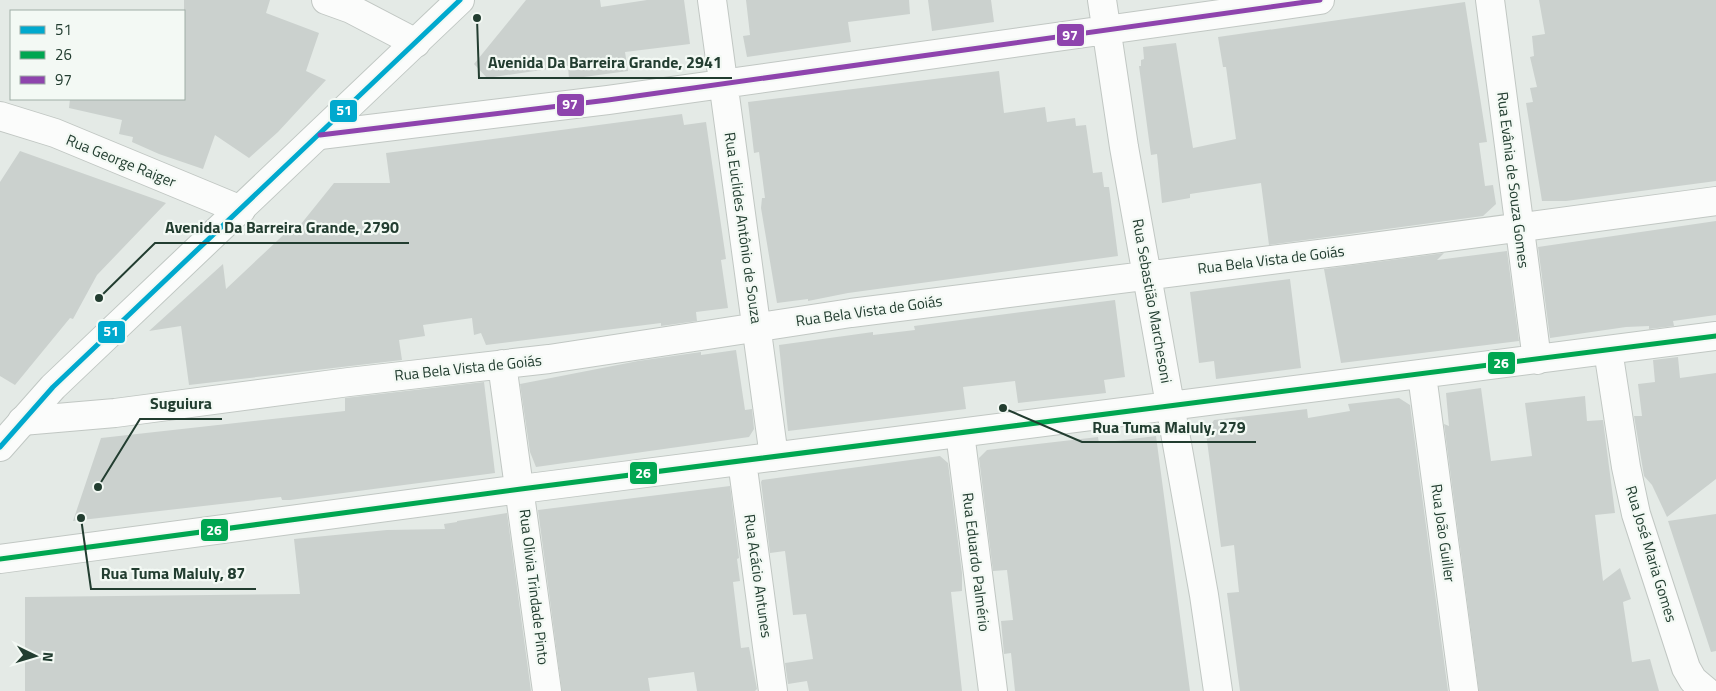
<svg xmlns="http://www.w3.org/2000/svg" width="1716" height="691" font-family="'Titillium Web',sans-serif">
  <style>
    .building { fill: #cbd1ce }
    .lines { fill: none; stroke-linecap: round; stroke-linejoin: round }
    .minor-casing { stroke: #c1c7c3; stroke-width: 30 }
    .secondary-casing { stroke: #c0c7c3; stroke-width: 30 }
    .minor { stroke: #fbfcfb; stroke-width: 28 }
    .secondary { stroke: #fbfcfb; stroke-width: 28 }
    .bus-1-casing { stroke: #f3f9f4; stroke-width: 9 }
    .bus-2-casing { stroke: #f3f9f4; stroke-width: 9 }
    .bus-3-casing { stroke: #f3f9f4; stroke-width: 9 }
    .bus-1 { stroke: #00a9ce; stroke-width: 5 }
    .bus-2 { stroke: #00a651; stroke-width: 5 }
    .bus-3 { stroke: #8e44ad; stroke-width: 5 }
    .labels { text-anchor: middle; stroke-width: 4.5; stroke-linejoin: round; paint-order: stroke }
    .street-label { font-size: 15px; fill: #223d30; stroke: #f3f9f4 }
    .leader { fill: none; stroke: #223d30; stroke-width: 2 }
    .callout-dot { fill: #223d30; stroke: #f3f9f4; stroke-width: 2 }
    .callout-label { font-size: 16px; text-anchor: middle; font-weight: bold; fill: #223d30; stroke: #f3f9f4; stroke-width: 4.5; stroke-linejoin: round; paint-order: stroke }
    .line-badge { stroke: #f3f9f4; stroke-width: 2 }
    .badge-label { font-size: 14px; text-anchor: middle; font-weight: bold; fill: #fff }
  </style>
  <rect width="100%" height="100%" fill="#e4eae6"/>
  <path class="building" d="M184,0H270L266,13L319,33L306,71L326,80L278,132L249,158L215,135L203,169L159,154L132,142L133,137L119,134L122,120L69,108L70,99H184Z
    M526,0H600L601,7L647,0H684L690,44L625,52L628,71L569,79L568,66L487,78L474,64Z
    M746,0H909L910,14L848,22L851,42L747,57L743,36L750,35Z
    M928,0H991L994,22L932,31Z
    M1539,0H1716V181L1566,201H1542L1526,103L1533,102L1530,88L1537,87L1530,57L1534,56L1532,36L1545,34Z
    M1465,2L1487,142L1479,143L1485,186L1493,185L1496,204L1483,216L1269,245L1261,183L1190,194V198L1162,203L1157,154L1151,155L1139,66H1141V60L1144,59L1143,47L1176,43L1193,148L1236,139L1226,67H1223L1218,37Z
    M999,71L1004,113L1045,107L1047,122L1075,118L1076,126L1086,125L1093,173L1102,172L1104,187H1109L1118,256L848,293L808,301V299L777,303L761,208L762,198H765L759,152L754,153L748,102Z
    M682,114L684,125L706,122L726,259L721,260L728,308L696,312L697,321L661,326V323L486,345L481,333L474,335L472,318L423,325L425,336L399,340L402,360L189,385L181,326L149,331L223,264L226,289L295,224H301L334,183H390L386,153Z
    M20,151L166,203L97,275L73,319L70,318L15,385L0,376V182Z
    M1716,221V315L1673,321L1674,326L1649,329V326L1626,327L1550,338L1538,247Z
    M1507,251L1519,341L1341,363L1324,269L1444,253L1437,260Z
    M1290,279L1301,368L1216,379L1214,361L1199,363L1190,292Z
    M1115,300L1125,377L1104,380L1106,393L1018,403L1015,381L963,387L966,409L788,431L779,345L873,332V335L915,330L914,326Z
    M736,350L745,410L752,409L754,429L749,437L536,467L530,452L520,384L638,361L701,352V355Z
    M1678,357L1680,378L1716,373V479L1667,517L1652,485L1644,476L1634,416H1642L1638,384L1655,382L1653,360Z
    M484,382L495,473L290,500H282L281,497L73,521L101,438L345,411V398Z
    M1481,388L1491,461L1532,456L1525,403L1585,396L1587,421L1603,420L1615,513L1595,515L1603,581L1620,568L1631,599L1623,602L1632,662L1650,659L1659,691H1479L1444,424L1449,426L1446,393Z
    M1399,398L1410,405L1448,691H1240L1227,593L1239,592L1234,545L1221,547L1206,433L1214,420L1307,409L1308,418L1350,411L1348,404Z
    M1156,436L1190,691H1015L1011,653L1004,654L1001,621L1013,620L1007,570L993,571L979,458L987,450L1098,437L1099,443Z
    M940,456L948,463L962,573V591L951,592L962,691H809L807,681L788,684L785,663L813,659L806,614L793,615L785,551L770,553L761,482L762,480Z
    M730,486L739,558L737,559L740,581L733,582L741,648L749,647L757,689L755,691H697L694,672L648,678L650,691H562L538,510Z
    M507,513L531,691H25V597L300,594L294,539L387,530L445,529L444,524L457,522V521Z
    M1716,514V651L1711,652L1668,521Z"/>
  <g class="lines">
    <g class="minor-casing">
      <path id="minor" d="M326,0L351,9L416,43
        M712,0L774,457
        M1102,0L1124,147L1204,595L1218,691
        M1490,0L1537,360
        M0,116L55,133L241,210
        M320,135L608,100L1320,0
        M1608,350L1626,467L1636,514L1686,668L1693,680L1706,691
        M502,364L547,691
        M1422,375L1464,691
        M22,421L115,413L349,382L549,359L851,313L1351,250L1716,201
        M960,433L993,691
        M742,461L773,691
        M0,559L521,489L1716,336"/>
    </g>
    <g class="secondary-casing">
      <path id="secondary" d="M0,447L53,387L460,0"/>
    </g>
    <use href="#minor" class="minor"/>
    <use href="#secondary" class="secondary"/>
    <g class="bus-1-casing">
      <path id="bus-1" d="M0,447L53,387L460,0"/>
    </g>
    <g class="bus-2-casing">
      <path id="bus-2" d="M0,559L521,489L1716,336"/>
    </g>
    <g class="bus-3-casing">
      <path id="bus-3" d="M320,135L608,100L1320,0"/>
    </g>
    <use href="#bus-1" class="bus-1"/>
    <use href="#bus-2" class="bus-2"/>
    <use href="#bus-3" class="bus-3"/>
  </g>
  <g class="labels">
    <g class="street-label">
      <text transform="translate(121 161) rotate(22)" y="5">Rua George Raiger</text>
      <text transform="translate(1513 180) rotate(83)" y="5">Rua Evânia de Souza Gomes</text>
      <text transform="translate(743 228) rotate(82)" y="5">Rua Euclides Antônio de Souza</text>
      <text transform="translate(1271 260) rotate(-7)" y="5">Rua Bela Vista de Goiás</text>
      <text transform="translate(1152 301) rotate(80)" y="5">Rua Sebastião Marchesoni</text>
      <text transform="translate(869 311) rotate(-8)" y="5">Rua Bela Vista de Goiás</text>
      <text transform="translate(468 368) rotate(-6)" y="5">Rua Bela Vista de Goiás</text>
      <text transform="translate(1443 533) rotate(82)" y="5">Rua João Guiller</text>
      <text transform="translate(1651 554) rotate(73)" y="5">Rua José Maria Gomes</text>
      <text transform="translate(976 562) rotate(83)" y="5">Rua Eduardo Palmério</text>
      <text transform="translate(758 576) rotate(82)" y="5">Rua Acácio Antunes</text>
      <text transform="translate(534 587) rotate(83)" y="5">Rua Olivia Trindade Pinto</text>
    </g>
  </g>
  <path class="leader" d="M477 18L479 78H732M99 298L155 243H409M98 487L140 419H222M1003 408L1082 442H1256M81 518L91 589H256"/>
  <g class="callout-dot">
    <circle cx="477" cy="18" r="5"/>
    <circle cx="99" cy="298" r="5"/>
    <circle cx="98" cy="487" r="5"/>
    <circle cx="1003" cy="408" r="5"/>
    <circle cx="81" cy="518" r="5"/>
  </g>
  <g class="callout-label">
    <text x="605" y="68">Avenida Da Barreira Grande, 2941</text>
    <text x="282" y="233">Avenida Da Barreira Grande, 2790</text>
    <text x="181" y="409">Suguiura</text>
    <text x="1169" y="433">Rua Tuma Maluly, 279</text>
    <text x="173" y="579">Rua Tuma Maluly, 87</text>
  </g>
  <g class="line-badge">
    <rect x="1056" y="23" width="29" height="24" rx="5" fill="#8e44ad"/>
    <rect x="556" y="93" width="29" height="24" rx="5" fill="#8e44ad"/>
    <rect x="329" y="99" width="29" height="24" rx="5" fill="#00a9ce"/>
    <rect x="97" y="320" width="29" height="24" rx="5" fill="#00a9ce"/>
    <rect x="1487" y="351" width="29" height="24" rx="5" fill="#00a651"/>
    <rect x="629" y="461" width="29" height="24" rx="5" fill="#00a651"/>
    <rect x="200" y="518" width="29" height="24" rx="5" fill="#00a651"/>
  </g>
  <g class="badge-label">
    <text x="1070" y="40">97</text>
    <text x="570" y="109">97</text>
    <text x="344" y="115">51</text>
    <text x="111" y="336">51</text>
    <text x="1501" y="368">26</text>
    <text x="643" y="478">26</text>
    <text x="214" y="535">26</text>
  </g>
  <rect x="10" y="10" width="175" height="90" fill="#f3f9f4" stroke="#9faea6"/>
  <rect x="20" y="26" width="25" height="8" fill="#00a9ce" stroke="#9faea6"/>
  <text x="55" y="35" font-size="15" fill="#223d30">51</text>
  <rect x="20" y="51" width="25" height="8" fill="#00a651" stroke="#9faea6"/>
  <text x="55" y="60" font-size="15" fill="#223d30">26</text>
  <rect x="20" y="76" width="25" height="8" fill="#8e44ad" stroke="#9faea6"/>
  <text x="55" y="85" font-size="15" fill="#223d30">97</text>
  <g transform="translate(35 656) rotate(95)" stroke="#f3f9f4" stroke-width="4" paint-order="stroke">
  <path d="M0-4L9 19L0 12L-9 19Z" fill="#223d30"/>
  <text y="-8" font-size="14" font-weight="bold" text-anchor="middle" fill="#223d30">N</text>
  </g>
</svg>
